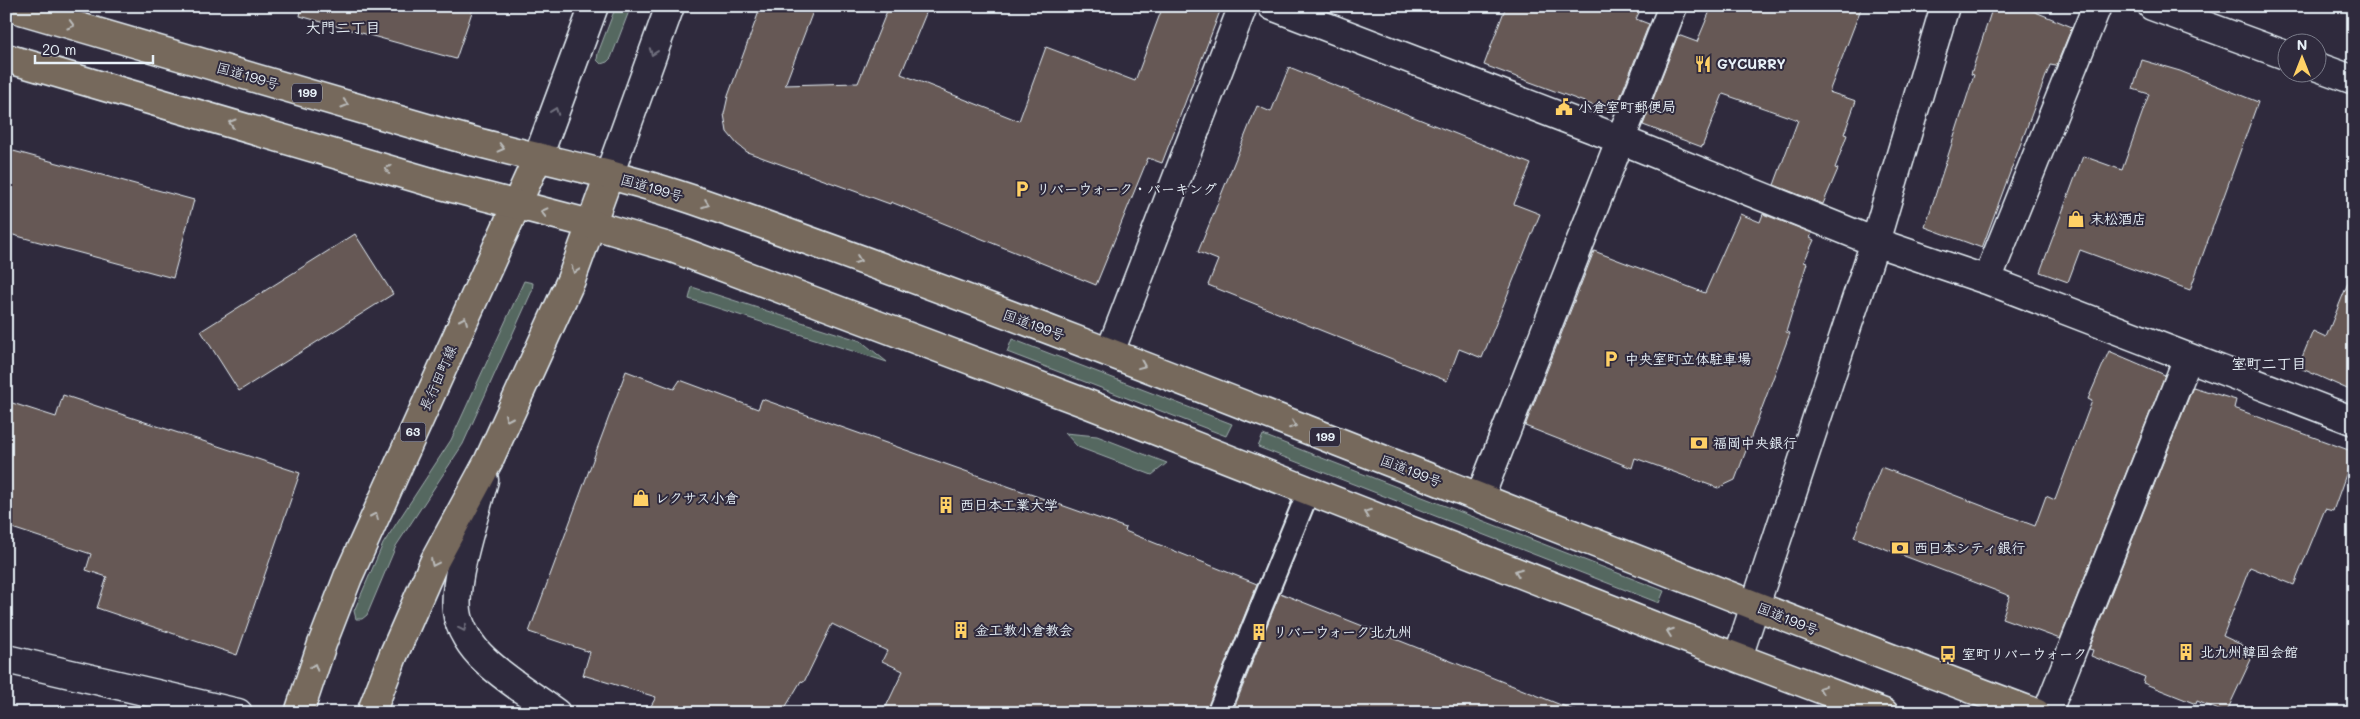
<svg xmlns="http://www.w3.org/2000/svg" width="2360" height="719" font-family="Mali,'Klee One',sans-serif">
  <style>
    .green { fill: #546861; stroke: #9eacac }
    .building { fill: #665955; stroke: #e8f1f8 }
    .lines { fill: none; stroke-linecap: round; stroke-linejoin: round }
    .service-casing { stroke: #e8f1f8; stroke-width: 25 }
    .minor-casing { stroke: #e8f1f8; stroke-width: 31 }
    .tertiary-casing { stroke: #e8f1f8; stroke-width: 31 }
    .primary-casing { stroke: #e8f1f8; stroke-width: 31 }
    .trunk-casing { stroke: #e8f1f8; stroke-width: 31 }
    .service { stroke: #2f2a3d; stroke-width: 21 }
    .minor { stroke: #2f2a3d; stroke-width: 28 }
    .tertiary { stroke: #2f2a3d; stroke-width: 28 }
    .primary { stroke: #76695c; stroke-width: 28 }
    .trunk { stroke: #76695c; stroke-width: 28 }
    .oneway { stroke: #babbba }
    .oneway2 { stroke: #70707e }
    .labels { text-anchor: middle; stroke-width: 4; stroke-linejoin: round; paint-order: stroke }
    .shield { fill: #2f2a3d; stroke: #b0b5c0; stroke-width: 1 }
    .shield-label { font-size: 12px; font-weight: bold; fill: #e8f1f8 }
    .poi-label { font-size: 14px; font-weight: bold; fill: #e8f1f8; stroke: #2f2a3d; text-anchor: start }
    .street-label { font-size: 14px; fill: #e8f1f8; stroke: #2f2a3d }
    .neighbourhood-label { font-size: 15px; font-weight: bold; fill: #e8f1f8; stroke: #2f2a3d }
  </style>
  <rect width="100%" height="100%" fill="#2f2a3d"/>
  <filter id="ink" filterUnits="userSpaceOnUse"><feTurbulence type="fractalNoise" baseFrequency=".02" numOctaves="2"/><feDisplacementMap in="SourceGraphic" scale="10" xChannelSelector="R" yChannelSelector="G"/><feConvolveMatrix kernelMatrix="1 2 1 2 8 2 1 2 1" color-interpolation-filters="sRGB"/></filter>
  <g filter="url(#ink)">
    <path class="green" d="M616,6H631L611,58L607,62L601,64L597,60L598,53Z
      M524,281L533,283L532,291L463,444L396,546L367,615L362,619H356L354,611L383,544L451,440Z
      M692,287L861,341L887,362L689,299Z
      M1012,339L1232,424L1226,436L1007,352Z
      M1065,433L1097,436L1167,463L1152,475L1078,447Z
      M1263,435L1664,591L1659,603L1258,447Z"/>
    <path class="building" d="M302,6H474L456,59L300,16Z
      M761,6H815L785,85L858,83L889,6H929L901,74L1019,121L1046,47L1135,81L1163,6H1222L1162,163L1148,158L1096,285L891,202L890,204L747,152L737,144L727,132L724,114L728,96Z
      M1506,6H1642L1636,19L1649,24L1614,113L1484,65Z
      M1712,6H1862L1829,92L1856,101L1844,134L1847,135L1835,168L1838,169L1823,204L1774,185L1798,120L1723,94L1702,147L1643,125L1678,35L1697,42Z
      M1993,6H2021L2072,27L2056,66L2050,65L1982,248L1925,227L1974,75L1971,74Z
      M2142,60L2180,71L2258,102L2190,290L2080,250L2068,282L2040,272L2083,156L2122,170L2149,94L2133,89Z
      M1289,67L1531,164L1514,204L1540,214L1482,358L1459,349L1447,381L1208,285L1218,260L1198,252L1257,106L1271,112Z
      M6,149L194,200L173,278L6,233Z
      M1740,214L1760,222L1763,214L1812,233L1810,238L1814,240L1804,262L1807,263L1786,332L1790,333L1735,480L1718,488L1635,458L1632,468L1525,426L1594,251L1705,293Z
      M355,234L393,294L239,391L201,331Z
      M2352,273H2354V392L2298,367L2313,331L2326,337Z
      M2109,351L2165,375L2060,639L2002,618L2010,596L1854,537L1881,467L2035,526L2046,496L2055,500L2092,401L2088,399Z
      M626,371L674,389L680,380L758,409L762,399L1126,528L1125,531L1257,584L1206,713H883L903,671L882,661L887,651L832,624L804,682L801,681L782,713H647L656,697L583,675L590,652L529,632Z
      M2193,387L2236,400L2234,408L2354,452L2333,511L2325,509L2294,585L2250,567L2223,636L2255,651L2226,713L2197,701L2196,704L2143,683L2145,677L2091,656L2093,650L2089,649Z
      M63,395L300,473L237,655L97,608L107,577L86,570L91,554L6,526V401L56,417Z
      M1280,593L1576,711V713H1232Z"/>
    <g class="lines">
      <g class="service-casing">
        <path id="service" d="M1218,713L1309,490"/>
      </g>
      <g class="minor-casing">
        <path id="minor" d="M1272,6L1619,139L1875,242L1987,280L2354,421
          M1987,280L2097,6
          M1110,352L1243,6
          M1480,497L1673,6
          M1738,657L1875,242L1945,6
          M2047,713L2188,358"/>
      </g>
      <g class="tertiary-casing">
        <path id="tertiary" d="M2152,6L2288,56
          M2318,67L2354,80
          M538,157L594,6
          M609,175L670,6
          M484,480C475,515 453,577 457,611C459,629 472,648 485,660C506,680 533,696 556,713
          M6,659L238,713"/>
      </g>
      <g class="primary-casing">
        <path id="primary" d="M299,713L322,644L348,577L538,157
          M371,713L393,656L435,560L488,462L571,280L609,175"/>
      </g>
      <g class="trunk-casing">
        <path id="trunk" d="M7,6C156,50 305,94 454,136C533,158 615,173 694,200C1146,357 1587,546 2036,713
          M6,58L441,185L591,224L672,248L1088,404L1664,630L1884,713"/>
      </g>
      <use href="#service" class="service"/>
      <use href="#minor" class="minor"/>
      <use href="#tertiary" class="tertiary"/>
      <use href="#primary" class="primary"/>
      <use href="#trunk" class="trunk"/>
    </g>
    <defs><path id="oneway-chevron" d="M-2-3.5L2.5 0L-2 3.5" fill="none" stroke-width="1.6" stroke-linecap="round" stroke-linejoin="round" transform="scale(1.25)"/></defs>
    <g class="oneway">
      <use href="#oneway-chevron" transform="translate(71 25) rotate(16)"/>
      <use href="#oneway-chevron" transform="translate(345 104) rotate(16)"/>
      <use href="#oneway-chevron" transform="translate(232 123) rotate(-164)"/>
      <use href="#oneway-chevron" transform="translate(501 148) rotate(14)"/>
      <use href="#oneway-chevron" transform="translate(388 169) rotate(-164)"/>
      <use href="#oneway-chevron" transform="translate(706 204) rotate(20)"/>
      <use href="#oneway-chevron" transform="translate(544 212) rotate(-166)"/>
      <use href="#oneway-chevron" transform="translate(858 260) rotate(20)"/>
      <use href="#oneway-chevron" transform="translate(575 270) rotate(110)"/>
      <use href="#oneway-chevron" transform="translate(464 320) rotate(-66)"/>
      <use href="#oneway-chevron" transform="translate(1142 365) rotate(22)"/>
      <use href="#oneway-chevron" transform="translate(508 418) rotate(114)"/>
      <use href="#oneway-chevron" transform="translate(1293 425) rotate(21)"/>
      <use href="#oneway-chevron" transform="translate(1367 513) rotate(-159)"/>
      <use href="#oneway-chevron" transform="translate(375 516) rotate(-66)"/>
      <use href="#oneway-chevron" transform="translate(434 563) rotate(115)"/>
      <use href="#oneway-chevron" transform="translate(1518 572) rotate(-159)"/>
      <use href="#oneway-chevron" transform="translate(1670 632) rotate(-160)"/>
      <use href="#oneway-chevron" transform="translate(314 667) rotate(-71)"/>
      <use href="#oneway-chevron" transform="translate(1822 689) rotate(-159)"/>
    </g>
    <g class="oneway2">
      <use href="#oneway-chevron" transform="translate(653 52) rotate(110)"/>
      <use href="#oneway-chevron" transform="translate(555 111) rotate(-70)"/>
      <use href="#oneway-chevron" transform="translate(463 628) rotate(65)"/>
    </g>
  </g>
  <defs>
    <g id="restaurant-bare" transform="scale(1.35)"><path d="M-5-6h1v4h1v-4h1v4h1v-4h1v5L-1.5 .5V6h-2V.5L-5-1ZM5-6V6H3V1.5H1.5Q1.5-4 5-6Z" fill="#ffd166" stroke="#2f2a3d" stroke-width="2.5" paint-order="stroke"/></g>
    <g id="civic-bare" transform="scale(1.35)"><path d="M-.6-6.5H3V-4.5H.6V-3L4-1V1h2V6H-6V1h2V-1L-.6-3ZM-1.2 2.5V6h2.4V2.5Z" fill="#ffd166" stroke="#2f2a3d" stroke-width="2.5" paint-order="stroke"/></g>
    <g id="parking-bare" transform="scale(1.35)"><path d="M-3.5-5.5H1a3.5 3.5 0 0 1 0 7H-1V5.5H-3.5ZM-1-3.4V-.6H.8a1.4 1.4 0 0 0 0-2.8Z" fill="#ffd166" stroke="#2f2a3d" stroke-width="2.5" paint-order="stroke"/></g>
    <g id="shop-bare" transform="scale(1.35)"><path d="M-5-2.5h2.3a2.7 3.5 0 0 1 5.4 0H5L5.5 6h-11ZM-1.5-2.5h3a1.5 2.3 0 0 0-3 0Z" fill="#ffd166" stroke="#2f2a3d" stroke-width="2.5" paint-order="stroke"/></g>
    <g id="bank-bare" transform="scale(1.35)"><path d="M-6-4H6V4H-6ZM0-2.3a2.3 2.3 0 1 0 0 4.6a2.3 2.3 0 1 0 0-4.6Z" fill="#ffd166" stroke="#2f2a3d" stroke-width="2.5" paint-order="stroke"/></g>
    <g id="building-bare" transform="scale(1.35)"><path d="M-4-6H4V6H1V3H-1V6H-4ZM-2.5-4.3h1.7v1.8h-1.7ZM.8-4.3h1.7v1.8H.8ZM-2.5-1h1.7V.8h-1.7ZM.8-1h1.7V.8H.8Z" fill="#ffd166" stroke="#2f2a3d" stroke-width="2.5" paint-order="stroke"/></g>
    <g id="bus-bare" transform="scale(1.35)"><path d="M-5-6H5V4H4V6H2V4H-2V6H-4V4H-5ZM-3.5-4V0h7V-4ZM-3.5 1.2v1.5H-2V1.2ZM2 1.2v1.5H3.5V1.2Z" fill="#ffd166" stroke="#2f2a3d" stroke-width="2.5" paint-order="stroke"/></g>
  </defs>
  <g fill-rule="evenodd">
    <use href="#restaurant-bare" x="1703" y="64"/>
    <use href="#civic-bare" x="1564" y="107"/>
    <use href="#parking-bare" x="1022" y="189"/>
    <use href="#shop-bare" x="2076" y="219"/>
    <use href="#parking-bare" x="1611" y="359"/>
    <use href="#bank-bare" x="1699" y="443"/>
    <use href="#shop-bare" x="641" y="498"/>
    <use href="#building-bare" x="946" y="505"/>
    <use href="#bank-bare" x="1900" y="548"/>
    <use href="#building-bare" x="961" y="630"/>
    <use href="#building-bare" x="1259" y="632"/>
    <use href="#building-bare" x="2186" y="652"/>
    <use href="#bus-bare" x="1948" y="654"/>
  </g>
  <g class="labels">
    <g class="shield">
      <rect x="292" y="83.5" width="30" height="19" rx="4"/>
      <rect x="400.5" y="422.5" width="25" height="19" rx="4"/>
      <rect x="1310" y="427.5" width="30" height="19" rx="4"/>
    </g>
    <g class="shield-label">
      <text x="307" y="97">199</text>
      <text x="413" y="436">63</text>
      <text x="1325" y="441">199</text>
    </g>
    <g class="poi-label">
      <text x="1717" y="69">GYCURRY</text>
      <text x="1578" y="112">小倉室町郵便局</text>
      <text x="1036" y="194">リバーウォーク・パーキング</text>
      <text x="2090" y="224">末松酒店</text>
      <text x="1625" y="364">中央室町立体駐車場</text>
      <text x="1713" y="448">福岡中央銀行</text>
      <text x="655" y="503">レクサス小倉</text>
      <text x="960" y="510">西日本工業大学</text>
      <text x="1914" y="553">西日本シティ銀行</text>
      <text x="975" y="635">金工教小倉教会</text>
      <text x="1273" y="637">リバーウォーク北九州</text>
      <text x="2200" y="657">北九州韓国会館</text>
      <text x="1962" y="659">室町リバーウォーク</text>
    </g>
    <g class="street-label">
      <text transform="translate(248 76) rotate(16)" y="5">国道199号</text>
      <text transform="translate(652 188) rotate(16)" y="5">国道199号</text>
      <text transform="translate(1034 325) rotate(20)" y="5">国道199号</text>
      <text transform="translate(438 378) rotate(-66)" y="5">長行田町線</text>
      <text transform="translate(1411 471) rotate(21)" y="5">国道199号</text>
      <text transform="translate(1788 619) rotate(22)" y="5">国道199号</text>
    </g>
    <g class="neighbourhood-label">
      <text x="343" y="33">大門二丁目</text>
      <text x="2269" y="369">室町二丁目</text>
    </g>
  </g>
  <rect width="2360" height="719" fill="none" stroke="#2f2a3d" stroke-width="25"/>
  <rect x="12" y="12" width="2335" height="694" fill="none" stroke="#e8f1f8" stroke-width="2" filter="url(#ink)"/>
  <g transform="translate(2302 58)"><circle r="24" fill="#2f2a3d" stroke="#797a88"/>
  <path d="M0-4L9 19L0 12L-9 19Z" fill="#ffd166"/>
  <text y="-8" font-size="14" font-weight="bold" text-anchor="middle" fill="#e8f1f8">N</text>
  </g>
  <path d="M35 55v8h118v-8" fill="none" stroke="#e8f1f8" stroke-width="2.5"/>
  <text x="42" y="55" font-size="15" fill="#e8f1f8" stroke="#2f2a3d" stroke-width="4" paint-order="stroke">20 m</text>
</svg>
